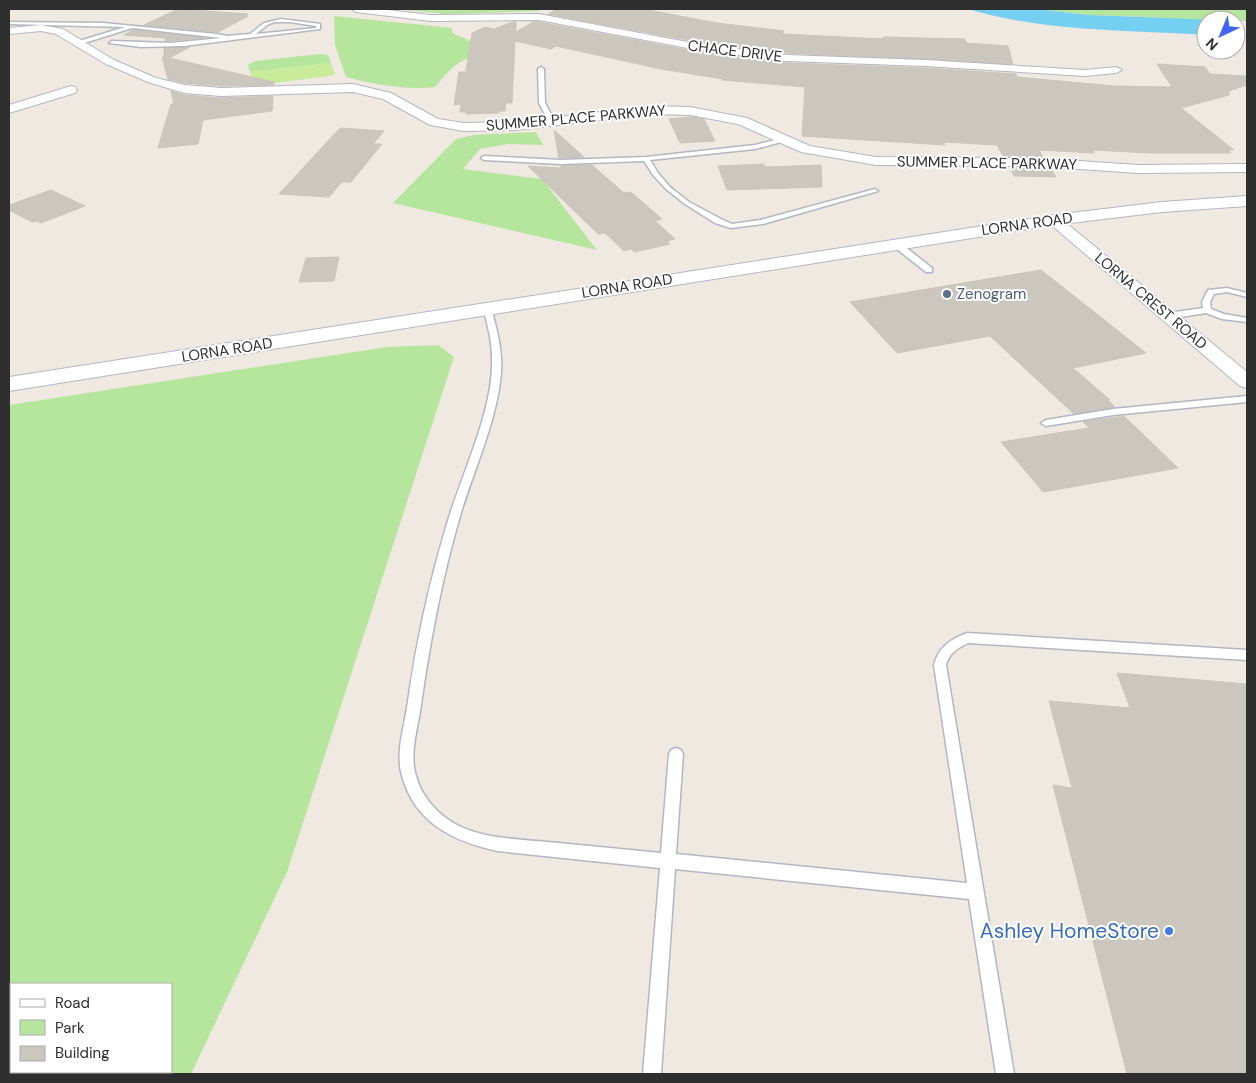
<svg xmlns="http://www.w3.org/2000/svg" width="1256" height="1083" font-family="'DM Sans',sans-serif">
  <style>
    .green { fill: #b6e59e; fill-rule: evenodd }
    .pitch { fill: #c9ec9a }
    .water { fill: #75cff0 }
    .building { fill: #cbc7bf; stroke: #cbc5ba }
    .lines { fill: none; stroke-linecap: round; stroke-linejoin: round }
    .service-casing { stroke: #b4b7c1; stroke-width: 3 }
    .minor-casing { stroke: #b4b7c1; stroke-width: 2 }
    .tertiary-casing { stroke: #b4b7c1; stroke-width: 2 }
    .service { fill: #fff; fill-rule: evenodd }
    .minor { fill: #fff; fill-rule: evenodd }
    .tertiary { fill: #fff; fill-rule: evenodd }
    .service-dot { fill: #5c6f8a; stroke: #fff; stroke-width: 2 }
    .shop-dot { fill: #3f7fe0; stroke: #fff; stroke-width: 2 }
    .labels { text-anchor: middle; stroke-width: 4; stroke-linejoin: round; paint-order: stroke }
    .far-street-label { font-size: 15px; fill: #2e2e2e; stroke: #fff }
    .far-service-label { font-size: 15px; fill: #4e5e75; stroke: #fff; text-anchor: start }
    .near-shop-label { font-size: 21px; fill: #366cbe; stroke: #fff; text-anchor: end }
  </style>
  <rect width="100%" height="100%" fill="#efe9e1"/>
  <path class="green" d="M396,9H542L539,11L446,14Z
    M1037,9H1247V21L1089,15Z
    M334,16L452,28V33L484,47L480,54C458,60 450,69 435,87C404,90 376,85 346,77L335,45Z
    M320,54L328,55L331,63L250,72L248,65L255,61Z
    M536,132L543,145L508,144L480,149L463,169L542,179L597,250L393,203L456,139L474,135Z
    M438,345L454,357L287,872L191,1074H9V405L387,347ZM171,984V1072H11V984Z"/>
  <path class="pitch" d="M331,63L335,74L329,76L260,85L252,83L250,72Z"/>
  <path class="water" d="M968,9H1037L1089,15L1220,20H1206V35C1127,30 1044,32 968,9Z"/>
  <path class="building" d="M178,9L248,14L245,16H248L218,32L144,25Z
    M557,9H643L717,23L784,31L782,34L884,39L883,37L965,39L966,43L1008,46L1013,64L786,53L693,41L548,14Z
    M513,22H516V32L533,22H539L693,51L786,63L926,68L1016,74L1017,77L1114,86L1172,87L1157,64L1205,67L1210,74L1247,76V85L1229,91V95L1181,108L1234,150H1228L1231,153H1150L1093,150L1094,153L1039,150L1043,157L1003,156L997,145L944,142L945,145L802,136L805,87L722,80L723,79L661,69L556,46L551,49L515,41L512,103H506L505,111H499V113L466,114V112H460L461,104L454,105L459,72H466L472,33L485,27L494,29Z
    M133,30L203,38L165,41V38L124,35Z
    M190,47L169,58L274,82V85L221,86L185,83L168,79L162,57H164V48Z
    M171,91L184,95L221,98L273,96L272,111L203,120L198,144L158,148L171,104H174Z
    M692,117L704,119L715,141L680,143L669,119Z
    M340,128L384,131L373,144H382L351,182H342L329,197L279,194Z
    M554,130L584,157L559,158Z
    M764,164L765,167L821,165L822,187L727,190L718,166Z
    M592,165L624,193L631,192L662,219L655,221L675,239L667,241L670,244L635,252L631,249L624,251L605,233L598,234L528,166L561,168V166Z
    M1010,168L1051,169L1056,177L1014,176Z
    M51,190L85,206L41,223L36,221L32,222L9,210V205Z
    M339,257L334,281L299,282L306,258Z
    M1041,270L1146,353L1073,368L1110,400H1108L1115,407L1074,414L990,336L897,353L850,302Z
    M1124,416L1178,468L1043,492L1001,442L1089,428L1083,422Z
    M1117,673L1247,684V1074H1127L1053,785L1072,788L1049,701L1130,708Z"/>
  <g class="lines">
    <g class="service-casing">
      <path id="service" d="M281,19L320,24V29L184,46L141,47L109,43L112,41L170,43L221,38L132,28L78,45L76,42L125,27L9,24V22L103,23L217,34L227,36L250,34L264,23ZM274,22H290L316,26V28L256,34L267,25Z
        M541,67L544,69L545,103L555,122L552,124L549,122L539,103L538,69Z
        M783,138L786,140L785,141L755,149L650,160L658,173L670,187L689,202L721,219L732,224L760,220L875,189L878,191L763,224L731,228L715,223L685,204L666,189L653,175L644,161L561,164L484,160L481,158L484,156L561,160L646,157L755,145Z
        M893,242H899L932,268V272H926L893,246Z
        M1227,288L1247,293V297L1227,292L1214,294L1210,302L1211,309L1224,314L1247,318V322L1222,319L1206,313L1168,319L1164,316L1168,313L1203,308L1202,302L1208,290Z
        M487,305L491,308C498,333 504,357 500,382C494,428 473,472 460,516C442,578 430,641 421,705C418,728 409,753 416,776C422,798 439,816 459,826C486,839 519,839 548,842C586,846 623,849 661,853L669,754L671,750L676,748L681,750L683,754L676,854L967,883L934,665C938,648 950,639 967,633L1247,650V660L968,643C958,648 949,653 946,665L1014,1074H996L969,899L675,869L661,1074H643L660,868L497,851C453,841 415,823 402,776C395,752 405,725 408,701C416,643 429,584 446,527C460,478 492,414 492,364C493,345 488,326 483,308Z
        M1247,396V402L1113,415L1046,426L1041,423L1046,420L1113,409Z"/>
    </g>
    <g class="minor-casing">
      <path id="minor" d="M351,9H379L431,15L539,14L693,43L786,55L926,60L1085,70L1116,67L1122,70L1116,73L1085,76L926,66L786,61L693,49L539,20L431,21L356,12Z
        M41,25L63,29L114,60L156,78L185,85L221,88L353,84L391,93L438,119L464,123L516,122L651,106L690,107L747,118L810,146L876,157L1035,158L1138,165L1247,164V172L1138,173L1035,166L876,165L801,152L738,124L690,115L651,114L516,130L464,131L430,125L383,99L353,92L221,96L184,93L148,82L106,64L56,34L41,31L9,34V28Z
        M71,86L75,87L77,90L75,93L9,113V105Z
        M1054,215L1059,217L1247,372V388L1240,386L1049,223L1046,220L1049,217Z"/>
    </g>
    <g class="tertiary-casing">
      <path id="tertiary" d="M1247,196V206L1162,212L1054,225L9,391V377L1054,215L1162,202Z"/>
    </g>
    <use href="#service" class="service"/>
    <use href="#minor" class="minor"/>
    <use href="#tertiary" class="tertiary"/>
  </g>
  <circle class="service-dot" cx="947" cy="294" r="5"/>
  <circle class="shop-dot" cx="1169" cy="931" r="5"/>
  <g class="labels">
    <g class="far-street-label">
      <text transform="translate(735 51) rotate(7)" y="5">CHACE DRIVE</text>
      <text transform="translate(576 118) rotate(-5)" y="5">SUMMER PLACE PARKWAY</text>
      <text transform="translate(987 163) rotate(1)" y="5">SUMMER PLACE PARKWAY</text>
      <text transform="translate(1027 224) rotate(-8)" y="5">LORNA ROAD</text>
      <text transform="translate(627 286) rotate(-9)" y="5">LORNA ROAD</text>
      <text transform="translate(1151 301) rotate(40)" y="5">LORNA CREST ROAD</text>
      <text transform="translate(227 350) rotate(-9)" y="5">LORNA ROAD</text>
    </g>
    <g class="far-service-label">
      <text x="957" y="299">Zenogram</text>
    </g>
    <g class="near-shop-label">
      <text x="1159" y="938">Ashley HomeStore</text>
    </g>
  </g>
  <rect width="1256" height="1083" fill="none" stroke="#2e2e2e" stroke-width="20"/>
  <rect x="10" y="983" width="162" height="90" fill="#ffffff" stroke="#ababab"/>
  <rect x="20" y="999" width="25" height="8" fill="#ffffff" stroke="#ababab"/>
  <text x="55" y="1008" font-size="15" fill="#2e2e2e">Road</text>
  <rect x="20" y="1020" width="25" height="15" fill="#b6e59e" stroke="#ababab"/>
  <text x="55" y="1033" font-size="15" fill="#2e2e2e">Park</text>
  <rect x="20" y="1046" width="25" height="15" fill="#cbc7bf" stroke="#ababab"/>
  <text x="55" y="1058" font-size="15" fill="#2e2e2e">Building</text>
  <g transform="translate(1221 35) rotate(224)"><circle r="24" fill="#ffffff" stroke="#ababab"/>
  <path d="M0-4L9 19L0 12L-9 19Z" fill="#4264fb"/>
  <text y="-8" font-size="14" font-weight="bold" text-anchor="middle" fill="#2e2e2e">N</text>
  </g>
</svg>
